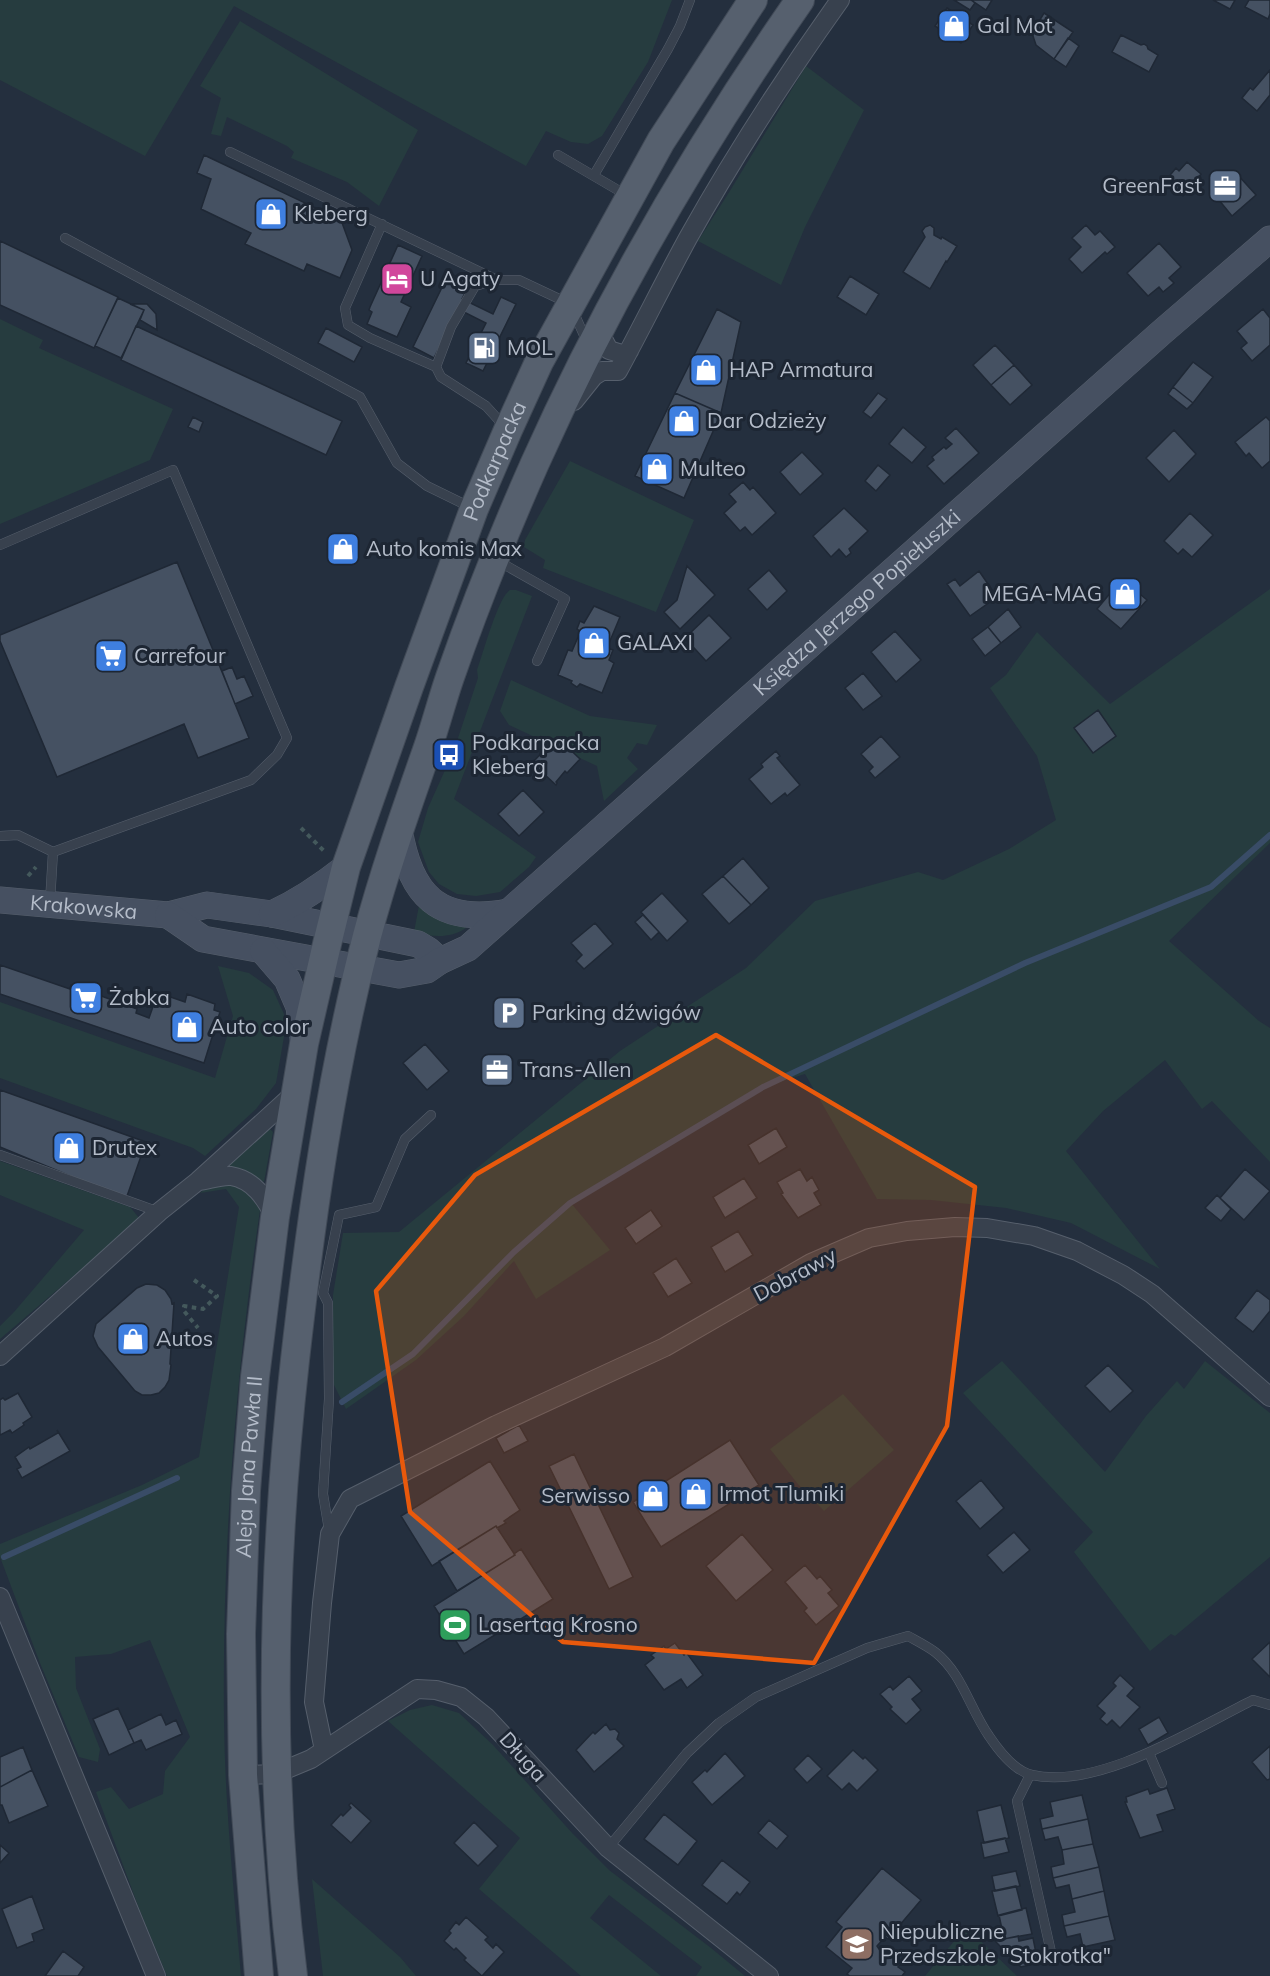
<svg xmlns="http://www.w3.org/2000/svg" width="1270" height="1976" font-family="Mulish,sans-serif">
  <style>
    .green { fill: #263c3f }
    .lines { fill: none; stroke-linecap: round; stroke-linejoin: round }
    .stream { stroke: #394c67; stroke-width: 6 }
    .building { fill: #455162; stroke: #1f2835; stroke-width: 1.5 }
    .lane-casing { stroke: #565f6c; stroke-width: 10 }
    .street-casing { stroke: #565f6c; stroke-width: 20 }
    .secondary-casing { stroke: #565f6c; stroke-width: 27 }
    .primary-casing { stroke: #414a57; stroke-width: 30 }
    .path { stroke: #44595c; stroke-width: 4; stroke-dasharray: 4.5 4.5; stroke-linecap: butt }
    .lane { stroke: #38414e; stroke-width: 9 }
    .street { stroke: #38414e; stroke-width: 18 }
    .secondary { stroke: #465061; stroke-width: 26 }
    .primary { stroke: #56606e; stroke-width: 28 }
    .marked { fill: #e8590c; fill-opacity: 0.2; stroke: #e8590c; stroke-width: 4.5; stroke-linejoin: round }
    .labels { text-anchor: middle; stroke-width: 6; stroke-linejoin: round; paint-order: stroke }
    .poi-label { font-size: 21px; fill: #b4bcc9; stroke: #1d2633; text-anchor: start }
    .street-label { font-size: 21px; fill: #b4bcc9; stroke: #1d2633 }
  </style>
  <rect width="100%" height="100%" fill="#242f3e"/>
  <path class="green" d="M0,0H672L648,62L602,136L588,144L571,142L546,131L526,166L234,6L145,156L0,80Z
    M240,21L418,130L379,206L347,182L291,158L294,152L287,146L227,117L221,136L211,134L221,98L200,86Z
    M806,66L864,110L805,227L781,285L698,241L728,194Z
    M0,319L43,340L39,348L173,409L150,460L0,524Z
    M570,461L694,520L656,612L543,568L545,560L524,547L525,540Z
    M1270,589V843L1169,941L1259,1021L1270,1028V1162L1212,1101L1202,1109L1165,1060L1103,1111L1066,1151L1160,1269L1071,1223L1006,1208L931,1200L877,1199L805,1074L763,1087L571,1203L610,1250L536,1299L514,1261L464,1316L416,1360L346,1409L333,1383V1295L343,1233L399,1232L620,1051L746,968L815,901L918,872L943,880L1009,849L1056,820L1037,756L990,688L1006,675L1037,632L1110,704Z
    M510,590H516L532,596L454,799L536,857L529,867L500,892L476,896L457,894L439,884L429,872L418,842L428,808L454,750L478,678L477,670C483,654 498,597 510,590Z
    M511,680L590,716L657,725L647,745L637,743L627,758L638,769L604,801L597,766L509,725L500,711Z
    M420,900L461,921L466,928C450,939 432,937 414,932Z
    M218,966L249,973L273,990L284,1014L285,1031L276,1083L256,1109L205,1156L193,1148L0,1078V1002L215,1078L233,1016Z
    M270,1129L273,1132L264,1182L237,1168L226,1166L227,1163Z
    M0,1161L130,1207L140,1219L0,1339V1326L14,1312L84,1230L0,1195Z
    M219,1183C241,1185 248,1192 260,1210C235,1381 222,1549 224,1722C225,1807 234,1891 241,1976H167L140,1911L96,1792L111,1787L129,1809L163,1794L165,1771L190,1737L150,1640L111,1654L75,1657L76,1688L100,1749L98,1762L79,1757L40,1663L0,1557V1544L142,1485L199,1457L239,1207L226,1189L200,1193L208,1186Z
    M1002,1361L1105,1472L1146,1416L1177,1381L1184,1389L1205,1361L1270,1413V1557L1175,1636L1171,1634L1150,1651L1074,1552L1093,1532L963,1393Z
    M843,1394L894,1450L824,1511L797,1483L770,1449Z
    M432,1705L459,1713L493,1745L573,1834L609,1870L711,1948L745,1976H696L702,1967L609,1895L590,1918L661,1976H581L479,1889L520,1838L388,1721L410,1710Z
    M312,1879L400,1957L416,1976H323Z
    M966,1927L1017,1976H925Z"/>
  <g class="lines">
    <path class="stream" d="M342,1402L413,1354L514,1252L570,1203L763,1087L1025,963L1211,887L1270,835
      M4,1557L177,1478"/>
  </g>
  <path class="building" d="M954,0H971L975,3L970,10Z
    M971,0H992L986,10Z
    M1213,0H1235L1230,9Z
    M1249,0H1270V14L1268,19L1245,7Z
    M947,8L973,25L961,43L935,26Z
    M1044,13L1073,32L1054,59L1036,45L1032,33Z
    M1121,35L1141,45L1144,44L1147,46L1148,49L1158,55L1149,72L1112,52Z
    M1068,38L1079,46L1066,67L1054,59Z
    M1270,70V95L1257,111L1242,98L1250,88L1253,90Z
    M204,155L341,220L352,250L340,278L307,264L304,271L245,244L251,233L201,209L211,179L197,173Z
    M1187,162L1201,174L1183,196L1166,180L1176,168L1179,171Z
    M1237,174L1256,195L1232,216L1214,194L1218,190L1214,186L1225,177L1228,181Z
    M930,225L934,228V235L941,239L942,237L957,246L947,262L946,261L930,289L903,272L925,237L922,231L925,227Z
    M1086,225L1095,235L1100,231L1115,247L1107,254L1105,252L1082,273L1069,259L1081,247L1072,238Z
    M0,241L118,297L94,348L0,305Z
    M1159,243L1181,267L1169,278L1174,283L1163,292L1159,287L1148,296L1127,273Z
    M398,245L422,256L401,302L411,307L397,337L367,324L372,312L369,310L370,307Z
    M449,273L470,283L462,299L493,314L501,297L516,304L483,371L466,363L486,323L458,309L434,358L413,347Z
    M850,276L879,294L866,315L837,297Z
    M118,298L144,310L121,358L95,346Z
    M130,304H147L156,314L157,330L140,320L144,310Z
    M717,309L741,322L721,413L675,393Z
    M1263,309L1270,318V345L1252,361L1241,348L1247,343L1237,331Z
    M136,326L342,421L326,455L121,360Z
    M326,328L362,347L354,362L318,343Z
    M995,345L1014,365L991,385L973,365Z
    M1193,362L1213,377L1193,403L1173,387Z
    M1014,365L1032,385L1010,405L991,385Z
    M1173,387L1193,403L1187,409L1168,394Z
    M675,393L721,413L684,498L635,476Z
    M878,393L887,399L871,418L863,412Z
    M193,417L203,422L199,432L188,427Z
    M1266,417L1270,421V461L1262,468L1249,453L1246,456L1235,442Z
    M903,427L926,447L912,463L889,444Z
    M956,428L979,453L944,484L927,466L934,460L932,457L944,447L946,449L952,444L945,438Z
    M1174,430L1196,454L1169,482L1146,458Z
    M802,452L823,474L800,495L780,472Z
    M878,465L890,475L876,491L865,481Z
    M743,482L750,490L753,487L776,513L752,535L745,527L740,531L724,513L736,502L729,494Z
    M844,508L868,531L849,549L851,553L846,557L839,549L831,557L813,536Z
    M1190,513L1213,535L1192,557L1183,549L1178,554L1164,541Z
    M177,562L249,738L198,758L184,724L57,777L0,641V635Z
    M687,566L715,595L680,629L664,612L677,600Z
    M769,570L787,591L767,610L748,589Z
    M979,571L997,597L970,616L947,584L955,579L960,586Z
    M1122,579L1147,600L1121,629L1097,609Z
    M594,606L620,617L607,648L613,650L609,660L614,663L602,693L580,684L577,687L571,683L572,681L558,675L568,650L572,651L578,637L580,631L577,629L580,621L584,623Z
    M1008,609L1021,627L1001,643L988,627Z
    M709,615L731,638L706,661L685,638Z
    M988,627L1001,643L985,656L972,639Z
    M895,631L921,660L896,682L871,652Z
    M232,667L237,679L244,676L253,696L235,704L222,671Z
    M863,673L882,696L863,710L845,688Z
    M1098,710L1116,736L1093,753L1074,728Z
    M881,736L900,757L875,778L869,771L873,767L861,754Z
    M557,737L580,759L567,773L565,771L556,782L557,783L556,785L532,763Z
    M776,751L780,756L777,758L800,785L787,796L785,793L771,804L749,779L763,767L761,764Z
    M523,790L544,812L519,836L498,814Z
    M743,858L769,888L751,905L723,876Z
    M723,876L751,905L729,924L702,894Z
    M662,893L688,921L667,941L641,912Z
    M643,915L659,932L651,940L635,922Z
    M595,923L613,944L584,969L576,961L582,955L571,943Z
    M0,965L70,989L71,985L137,1009L136,1013L149,1018L156,998L162,994L185,1002L187,994L215,1004L214,1010L220,1012L204,1063L0,994Z
    M425,1044L449,1071L427,1090L403,1063Z
    M496,1060L509,1074L498,1084L485,1070Z
    M0,1090L146,1142L126,1199L0,1147Z
    M776,1128L787,1147L759,1164L748,1145Z
    M800,1169L807,1181L812,1177L819,1190L814,1193L821,1205L798,1218L781,1194L783,1193L777,1182Z
    M1245,1169L1270,1191L1244,1220L1220,1198Z
    M744,1178L757,1198L725,1218L713,1197Z
    M1217,1195L1231,1209L1221,1221L1205,1208Z
    M651,1210L662,1226L636,1244L625,1228Z
    M738,1231L753,1255L725,1272L711,1247Z
    M676,1258L692,1283L668,1297L653,1273Z
    M146,1284L157,1285L165,1290L171,1299L172,1304L174,1303L170,1364L171,1365L169,1380L165,1387L159,1393L151,1395H142L135,1391L98,1347L93,1336L96,1324L137,1288Z
    M1257,1290L1270,1300V1311L1253,1332L1235,1318Z
    M1108,1365L1133,1391L1110,1412L1085,1386Z
    M18,1393L32,1417L23,1423L24,1425L12,1433L10,1430L0,1435V1400L3,1398L5,1400Z
    M519,1425L528,1441L504,1453L496,1438Z
    M57,1430L70,1451L22,1478L17,1469L21,1467L15,1457L29,1447L30,1449L58,1433Z
    M730,1440L759,1485L661,1547L633,1502Z
    M574,1454L633,1577L609,1589L549,1466Z
    M490,1461L520,1510L504,1521L506,1523L497,1528L496,1526L432,1566L401,1516Z
    M981,1480L1004,1508L980,1529L956,1501Z
    M496,1526L515,1555L457,1591L439,1561Z
    M1014,1532L1030,1550L1003,1573L987,1555Z
    M742,1534L773,1570L736,1601L706,1566Z
    M521,1549L553,1599L464,1654L434,1606L515,1555L514,1554Z
    M805,1565L817,1579L820,1576L832,1590L828,1593L839,1606L816,1625L804,1611L807,1608L785,1582Z
    M1270,1642V1677L1252,1659Z
    M675,1643L684,1655L686,1652L703,1675L687,1688L681,1679L664,1690L645,1665L654,1658L651,1655L664,1646L666,1649Z
    M1120,1675L1134,1688L1127,1696L1140,1707L1120,1728L1112,1720L1107,1725L1100,1719L1105,1713L1097,1706L1116,1686L1113,1683Z
    M909,1676L922,1691L912,1699L921,1710L906,1724L890,1709L892,1707L880,1694L890,1686L893,1690Z
    M118,1708L134,1743L109,1755L93,1719Z
    M161,1714L166,1725L176,1720L182,1734L146,1750L141,1740L134,1743L128,1730Z
    M1159,1717L1168,1733L1148,1745L1139,1729Z
    M606,1724L610,1730L615,1729L619,1733L617,1739L624,1746L594,1772L576,1750L593,1732L595,1734Z
    M1270,1746V1779L1267,1780L1252,1762Z
    M23,1747L32,1770L0,1787V1757Z
    M853,1750L863,1759L865,1757L878,1770L857,1791L849,1783L842,1790L827,1776Z
    M725,1753L745,1776L712,1805L692,1782L705,1770L707,1772Z
    M808,1755L822,1769L807,1783L794,1769Z
    M32,1770L48,1806L9,1823L2,1805H0V1787Z
    M1167,1788L1175,1809L1157,1815L1163,1831L1140,1838L1125,1802H1127L1126,1797L1148,1789L1150,1794Z
    M1082,1795L1088,1819L1042,1829L1040,1819L1053,1816L1050,1802Z
    M351,1803L371,1821L351,1843L331,1825L341,1814L343,1816L351,1808L349,1805Z
    M1001,1805L1009,1838L984,1843L977,1811Z
    M664,1814L697,1841L678,1865L644,1839Z
    M1088,1819L1093,1844L1062,1850L1058,1837L1045,1840L1042,1829Z
    M769,1820L788,1836L777,1849L758,1833Z
    M474,1822L498,1846L478,1866L454,1843Z
    M1005,1838L1009,1852L984,1858L981,1843Z
    M1093,1844L1099,1867L1053,1878L1051,1867L1064,1864L1062,1850Z
    M0,1845L9,1853L0,1863Z
    M722,1860L750,1882L740,1895L737,1892L727,1904L702,1885Z
    M1099,1867L1104,1891L1072,1899L1069,1885L1056,1888L1053,1878Z
    M882,1868L921,1900L888,1939L885,1937L877,1946L879,1949L880,1947L901,1964L898,1967L905,1972L902,1976H850L847,1974L852,1968L826,1947L842,1927L836,1922Z
    M1016,1871L1020,1886L995,1891L992,1876Z
    M1016,1886L1022,1910L998,1916L992,1891Z
    M1104,1891L1109,1916L1064,1926L1062,1915L1075,1912L1072,1899Z
    M32,1896L44,1929L32,1934L34,1941L17,1948L2,1909Z
    M1026,1908L1032,1934L1004,1939L999,1915Z
    M1109,1916L1115,1940L1083,1947L1080,1934L1067,1937L1064,1926Z
    M466,1917L488,1937L485,1940L493,1948L496,1944L504,1952L482,1976L464,1960L466,1958L456,1948L454,1950L444,1941L451,1933L449,1931L456,1922L459,1925Z
    M1018,1936L1019,1941L1033,1938L1038,1963L1021,1967L995,1941Z
    M63,1951L84,1967L78,1976H45Z"/>
  <g class="lines">
    <g class="lane-casing">
      <path id="lane" d="M230,152L497,280
        M558,155L628,196
        M594,175L668,49L680,26L690,0
        M382,224L345,308L348,325L370,338L436,367
        M65,238L360,397L397,463L427,486L472,508
        M504,426L486,406L441,377L436,367L451,327L475,286L497,280H519L570,304L587,342
        M0,545L173,470L287,738L277,755L251,780L53,852L50,902
        M498,561L565,599L537,661
        M0,836L18,835L53,852
        M0,1155L159,1212
        M329,1530L323,1494L329,1399L328,1303L323,1293L339,1215L376,1207L405,1139L431,1115
        M1149,1753L1162,1783
        M1030,1775L1017,1801L1051,1952
        M608,1848L687,1753L719,1723L756,1697L867,1648L908,1636C917,1641 927,1646 935,1652C962,1673 970,1709 989,1736C999,1751 1014,1771 1032,1775C1099,1790 1194,1729 1253,1700L1270,1705"/>
    </g>
    <g class="street-casing">
      <path id="street" d="M602,328L603,339L609,350L622,354L629,351
        M574,401L594,376L602,371H618C642,327 664,282 688,238C734,156 785,77 840,0
        M198,1181C208,1180 221,1175 231,1176C254,1180 265,1198 275,1217
        M0,1356L159,1212L198,1181L296,1092
        M0,1597L156,1976
        M324,1750L314,1702L322,1603L330,1534L350,1499L496,1425L665,1347L811,1263L869,1238L907,1231L955,1227L987,1228L1034,1236L1077,1251L1123,1275L1152,1294L1270,1397
        M243,1775L275,1774L311,1759L417,1689L436,1690L461,1697L486,1717L608,1848L769,1976"/>
    </g>
    <g class="secondary-casing">
      <g id="secondary">
        <path d="M399,829C410,895 438,925 508,912"/>
        <path id="s1" d="M0,900L168,915L207,905L272,914L418,944L428,950L440,961"/>
        <path d="M272,914C300,901 322,886 346,867"/>
        <path id="s2" d="M168,915L203,939L399,975L427,970L440,961L468,948L1162,332L1270,239"/>
        <path d="M263,951L287,979L299,1007L303,1038"/>
      </g>
    </g>
    <g class="primary-casing">
      <g id="primary">
        <path id="s3" d="M259,1976L243,1775L241,1634L246,1491L255,1377L275,1217L304,1044L327,944L346,867L409,687L474,509L508,430L539,362L661,141L753,0"/>
        <path d="M293,1976C267,1771 272,1565 295,1360C311,1218 331,1075 367,936C384,872 406,810 428,747C436,724 442,700 450,677C475,605 504,533 535,463C608,300 698,146 800,0"/>
      </g>
    </g>
    <path class="path" d="M301,828L325,852
      M28,876L36,867
      M194,1280L217,1296L203,1309L184,1306V1311L198,1328"/>
    <use href="#lane" class="lane"/>
    <use href="#street" class="street"/>
    <use href="#secondary" class="secondary"/>
    <use href="#primary" class="primary"/>
  </g>
  <path class="marked" d="M716,1035L975,1187L947,1426L814,1663L563,1642L410,1512L376,1291L475,1175Z"/>
  <defs>
    <g id="shop-square" transform="scale(1.725)"><rect x="-9" y="-9" width="18" height="18" rx="4" fill="#3f7fe0" stroke="#1d2633"/><path d="M-5-2.5h2.3a2.7 3.5 0 0 1 5.4 0H5L5.5 6h-11ZM-1.5-2.5h3a1.5 2.3 0 0 0-3 0Z" fill="#fff"/></g>
    <g id="office-square" transform="scale(1.725)"><rect x="-9" y="-9" width="18" height="18" rx="4" fill="#5c6f8a" stroke="#1d2633"/><path d="M-6-3h4V-5.5h4V-3h4V5H-6ZM-1-4.5V-3h2v-1.5ZM-6 0V1H6V0Z" fill="#fff"/></g>
    <g id="hotel-square" transform="scale(1.725)"><rect x="-9" y="-9" width="18" height="18" rx="4" fill="#d1479c" stroke="#1d2633"/><path d="M-6-4.5h1.5V1H6V5H4.5V3h-9V5H-6ZM-4 0a1.8 1.8 0 1 1 3.6 0ZM.5 0V-2.5h3Q6-2.5 6 0Z" fill="#fff"/></g>
    <g id="fuel-square" transform="scale(1.725)"><rect x="-9" y="-9" width="18" height="18" rx="4" fill="#5c6f8a" stroke="#1d2633"/><path d="M-5.5-6h7V0h2V4h1.3V-2.5L3-4.5l.8-.8L6-3V5H2.5V1h-1V6h-7ZM-4.2-4.7v3.2H.2V-4.7Z" fill="#fff"/></g>
    <g id="supermarket-square" transform="scale(1.725)"><rect x="-9" y="-9" width="18" height="18" rx="4" fill="#3f7fe0" stroke="#1d2633"/><path d="M-6-5.5h2.5l.6 2H6L4.5 2H-2.5L-4.4-4H-6ZM-1.5 3.2a1.3 1.3 0 1 0 .1 0ZM3 3.2a1.3 1.3 0 1 0 .1 0Z" fill="#fff"/></g>
    <g id="bus-square" transform="scale(1.725)"><rect x="-9" y="-9" width="18" height="18" rx="4" fill="#1a4fb4" stroke="#1d2633"/><path d="M-5-6H5V4H4V6H2V4H-2V6H-4V4H-5ZM-3.5-4V0h7V-4ZM-3.5 1.2v1.5H-2V1.2ZM2 1.2v1.5H3.5V1.2Z" fill="#fff"/></g>
    <g id="parking-square" transform="scale(1.725)"><rect x="-9" y="-9" width="18" height="18" rx="4" fill="#5c6f8a" stroke="#1d2633"/><path d="M-3.5-5.5H1a3.5 3.5 0 0 1 0 7H-1V5.5H-3.5ZM-1-3.4V-.6H.8a1.4 1.4 0 0 0 0-2.8Z" fill="#fff"/></g>
    <g id="stadium-square" transform="scale(1.725)"><rect x="-9" y="-9" width="18" height="18" rx="4" fill="#2e9e5b" stroke="#1d2633"/><path d="M0-5a6.5 5 0 1 0 0 10a6.5 5 0 1 0 0-10ZM-3.5-1.8h7v3.6h-7Z" fill="#fff"/></g>
    <g id="school-square" transform="scale(1.725)"><rect x="-9" y="-9" width="18" height="18" rx="4" fill="#8d6e63" stroke="#1d2633"/><path d="M0-5L7-2L0 1L-7-2ZM-4 1L0 2.5L4 1V4Q0 6-4 4Z" fill="#fff"/></g>
  </defs>
  <g fill-rule="evenodd">
    <use href="#shop-square" x="954" y="26"/>
    <use href="#office-square" x="1225" y="186"/>
    <use href="#shop-square" x="271" y="214"/>
    <use href="#hotel-square" x="397" y="279"/>
    <use href="#fuel-square" x="484" y="348"/>
    <use href="#shop-square" x="706" y="370"/>
    <use href="#shop-square" x="684" y="421"/>
    <use href="#shop-square" x="657" y="469"/>
    <use href="#shop-square" x="343" y="549"/>
    <use href="#shop-square" x="1125" y="594"/>
    <use href="#shop-square" x="594" y="643"/>
    <use href="#supermarket-square" x="111" y="656"/>
    <use href="#bus-square" x="449" y="755"/>
    <use href="#supermarket-square" x="86" y="998"/>
    <use href="#parking-square" x="509" y="1013"/>
    <use href="#shop-square" x="187" y="1027"/>
    <use href="#office-square" x="497" y="1070"/>
    <use href="#shop-square" x="69" y="1148"/>
    <use href="#shop-square" x="133" y="1339"/>
    <use href="#shop-square" x="696" y="1494"/>
    <use href="#shop-square" x="653" y="1496"/>
    <use href="#stadium-square" x="455" y="1625"/>
    <use href="#school-square" x="857" y="1944"/>
  </g>
  <g class="labels">
    <g class="poi-label">
      <text x="977" y="33">Gal Mot</text>
      <text x="1202" y="193" text-anchor="end">GreenFast</text>
      <text x="294" y="221">Kleberg</text>
      <text x="420" y="286">U Agaty</text>
      <text x="507" y="355">MOL</text>
      <text x="729" y="377">HAP Armatura</text>
      <text x="707" y="428">Dar Odzieży</text>
      <text x="680" y="476">Multeo</text>
      <text x="366" y="556">Auto komis Max</text>
      <text x="1102" y="601" text-anchor="end">MEGA-MAG</text>
      <text x="617" y="650">GALAXI</text>
      <text x="134" y="663">Carrefour</text>
      <text x="472" y="750">Podkarpacka<tspan x="472" dy="24">Kleberg</tspan></text>
      <text x="109" y="1005">Żabka</text>
      <text x="532" y="1020">Parking dźwigów</text>
      <text x="210" y="1034">Auto color</text>
      <text x="520" y="1077">Trans-Allen</text>
      <text x="92" y="1155">Drutex</text>
      <text x="156" y="1346">Autos</text>
      <text x="719" y="1501">Irmot Tlumiki</text>
      <text x="630" y="1503" text-anchor="end">Serwisso</text>
      <text x="478" y="1632">Lasertag Krosno</text>
      <text x="880" y="1939">Niepubliczne<tspan x="880" dy="24">Przedszkole "Stokrotka"</tspan></text>
    </g>
    <g class="street-label">
      <text dy="7" stroke="none"><textPath href="#s3" startOffset="1551">Podkarpacka</textPath></text>
      <text dy="7" stroke="none"><textPath href="#s2" startOffset="837">Księdza Jerzego Popiełuszki</textPath></text>
      <text dy="7" stroke="none"><textPath href="#s1" startOffset="84">Krakowska</textPath></text>
      <text transform="translate(795 1275) rotate(-28)" y="7">Dobrawy</text>
      <text dy="7" stroke="none"><textPath href="#s3" startOffset="510">Aleja Jana Pawła II</textPath></text>
      <text transform="translate(523 1757) rotate(48)" y="7">Długa</text>
    </g>
  </g>
</svg>
